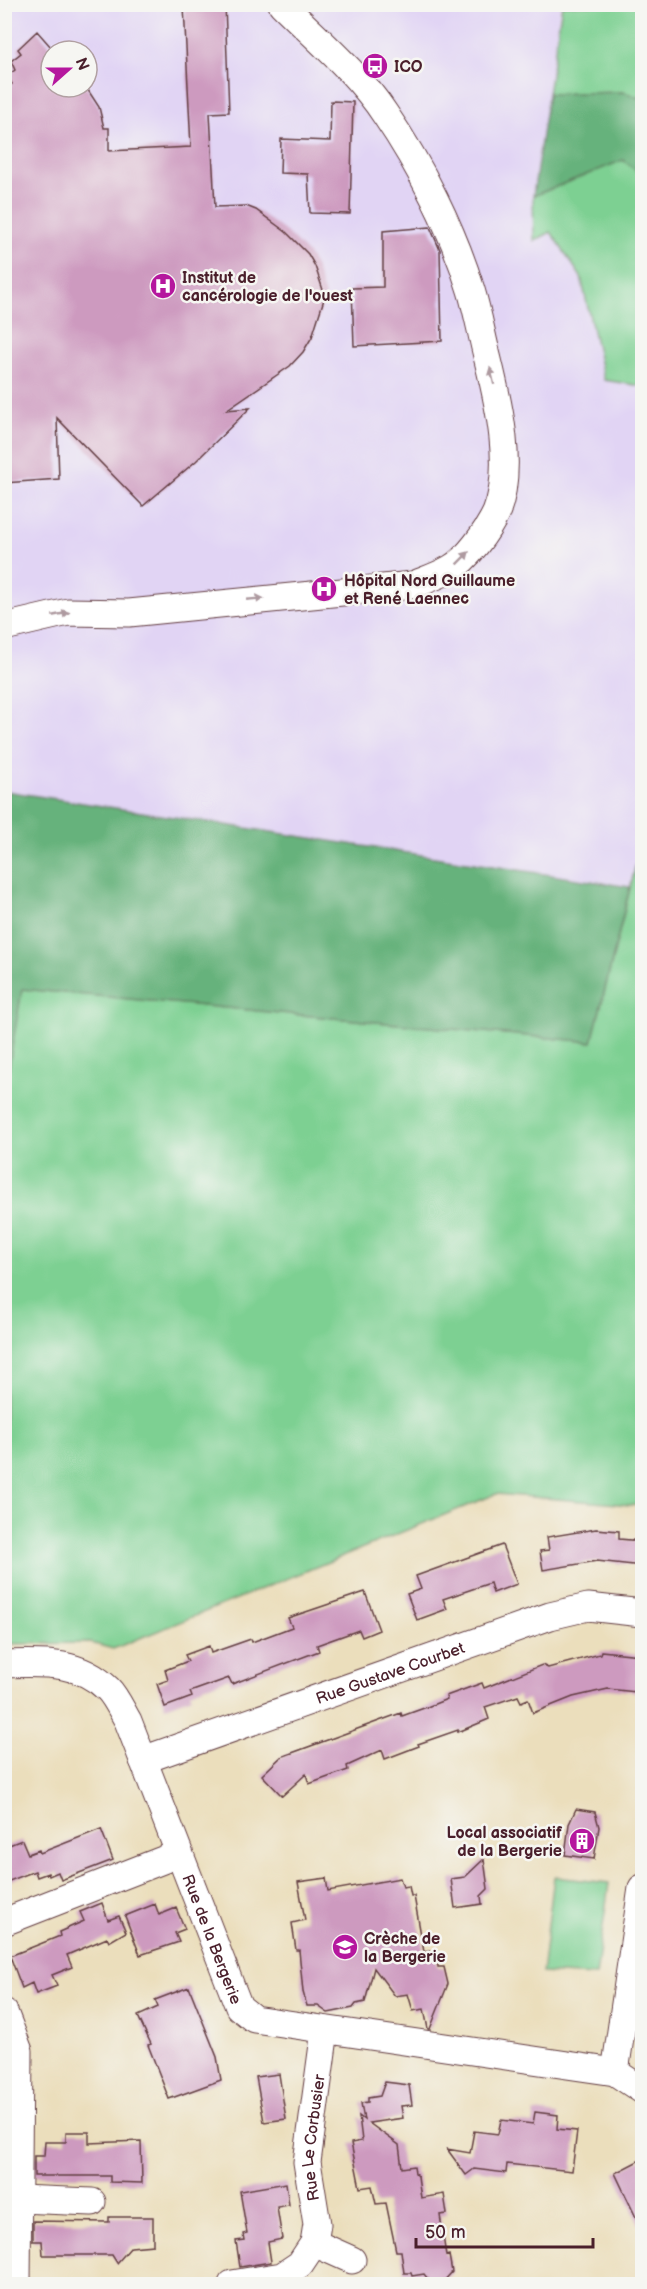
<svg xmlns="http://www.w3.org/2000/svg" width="647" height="2289" font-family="'Balsamiq Sans',sans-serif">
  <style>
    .built { fill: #e1d4f4; fill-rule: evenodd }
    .green { fill: #7dd092; stroke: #64785e; stroke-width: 1.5 }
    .forest { fill: #66b27c; stroke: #586854; stroke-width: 1.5 }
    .building { fill: #cd9abf }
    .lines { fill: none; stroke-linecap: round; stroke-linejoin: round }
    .minor-casing { stroke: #623c41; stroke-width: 29 }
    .minor { stroke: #fff; stroke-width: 27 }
    .oneway { fill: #ae9aa0 }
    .labels { text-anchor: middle; stroke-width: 5; stroke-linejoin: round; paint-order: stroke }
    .poi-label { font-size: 16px; font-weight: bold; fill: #4a1f2b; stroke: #f6f6f2; text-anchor: start }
    .street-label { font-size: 16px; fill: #4a1f2b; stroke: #f6f6f2 }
  </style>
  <rect width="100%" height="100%" fill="#f6f6f2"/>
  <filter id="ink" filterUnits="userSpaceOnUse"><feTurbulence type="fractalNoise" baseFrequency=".0167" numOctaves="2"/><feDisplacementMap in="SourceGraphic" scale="12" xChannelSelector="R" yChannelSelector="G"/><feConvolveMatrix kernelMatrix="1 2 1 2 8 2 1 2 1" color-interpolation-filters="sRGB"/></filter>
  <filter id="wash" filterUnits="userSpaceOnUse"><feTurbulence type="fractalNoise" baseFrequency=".008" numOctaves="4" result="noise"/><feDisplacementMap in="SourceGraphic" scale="24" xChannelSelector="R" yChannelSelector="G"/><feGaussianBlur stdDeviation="1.35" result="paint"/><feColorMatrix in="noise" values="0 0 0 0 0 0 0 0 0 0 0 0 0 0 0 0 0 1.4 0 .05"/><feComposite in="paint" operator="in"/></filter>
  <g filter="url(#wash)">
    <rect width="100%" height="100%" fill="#ebdebc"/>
    <path class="built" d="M4,5H561L533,196L534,240L551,232L581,277L604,380L642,386V840L630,887L5,791ZM51,51H87V87H51Z"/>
    <path class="green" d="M562,5H642V99L624,92L548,94Z
      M623,160L642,175V386L604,380L581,277L551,232L534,241L533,196Z
      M642,840V1506L496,1494L113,1649L91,1643L5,1644L4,1090L22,989L592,1042Z
      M554,1877L609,1883L596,1976L542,1973Z"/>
    <path class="forest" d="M624,92L642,99V175L623,160L533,196L548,94Z
      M5,791L630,887L592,1042L22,989L5,1090Z"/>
    <g id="blocks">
      <path class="building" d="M225,4L229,112L210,113L215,207L246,206L256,210L286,232L308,254L315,266L325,296L312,337L303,352L290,366L226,410L250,408L196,461L143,506L57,418L59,479L4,483V103L9,99L5,91L12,84L7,76L15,70L11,61L21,53L18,49L37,31L51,47V87H86L99,107L104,128H109V151L191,147L184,6Z
        M331,101L353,102L350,214L310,213L308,174L280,173L281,139L330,141Z
        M430,227L440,250L442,341L354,346L352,288L383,287V231Z
        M596,1529L619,1531V1539L642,1541V1566L597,1561L543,1570L540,1551L549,1550L547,1537Z
        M502,1545L517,1584L493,1593L490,1583L443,1599L447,1609L417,1620L407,1594L421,1589L416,1576Z
        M365,1592L379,1630L362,1637L359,1630L317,1645L319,1651L232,1684L229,1678L190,1692L192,1697L165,1707L157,1684L168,1680L165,1670L188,1661L185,1655L209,1646L211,1653L251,1639L252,1642L292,1627L288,1618Z
        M601,1651L640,1655L636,1692L608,1689L573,1697L533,1713L528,1699L521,1702L518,1696L485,1707L489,1719L458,1732V1730L418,1744L419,1746L385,1759L382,1750L347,1766L348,1770L309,1784L306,1774L282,1796L262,1775L281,1757L401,1713L402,1716L427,1707L447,1699L446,1696L482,1683L484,1688L542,1665L548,1668L600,1654Z
        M576,1809L595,1812L599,1827L594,1859L565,1855L569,1824Z
        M101,1829L113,1860L61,1880L58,1872L49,1876L48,1873L37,1877L35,1871L4,1883V1847L22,1840L28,1854L39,1850L40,1853Z
        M484,1859L488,1889L481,1896L482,1904L455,1908L451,1879L465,1877Z
        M326,1878L328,1891L400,1878L403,1887L409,1886L411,1896H414L424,1952L435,1950L438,1967H444L448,1984L430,2029H428L424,2009L413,2011L408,1994L395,1996L374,1968L365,2002L356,2004L353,2008L328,2013L318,2006H307L303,1992L299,1950H296L292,1923L305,1920L298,1882Z
        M102,1903L108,1920L119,1916L126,1932L109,1942L107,1938L67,1955L72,1967L52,1975L57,1986L36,1994L32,1983L22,1988L10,1956L60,1936L59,1932L84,1921L80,1912Z
        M155,1904L159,1915L176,1908L185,1929L175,1933L179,1942L140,1955L125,1916Z
        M189,1987L217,2057L221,2080L169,2099L148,2045L151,2044L138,2016L158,2007L155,2000Z
        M279,2074L286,2119L264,2122L256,2077Z
        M385,2082L409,2085L412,2105L401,2106L403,2118L369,2123L399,2145L402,2168L414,2166L415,2173L418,2176L421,2198L444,2194L447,2214L440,2215L446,2256L449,2255L452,2272L443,2282L432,2284L424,2274L412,2276L411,2273H404L401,2251H396L386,2203L376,2204L372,2186L360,2188L351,2143L362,2141L359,2116L364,2120L361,2103L368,2102V2098L380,2096Z
        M535,2112L558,2115L557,2129L577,2131L572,2171L507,2164L506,2173L474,2169L466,2175L447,2149L470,2153L474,2131L498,2134L501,2120L533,2124Z
        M66,2132H89V2143L141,2141L142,2183L110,2182V2176H34V2156H44L45,2142H66Z
        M642,2159V2230L615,2173Z
        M286,2183L289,2205L277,2207L282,2239L268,2242L271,2262L240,2267L236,2241L244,2240L243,2234L247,2233L240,2191Z
        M109,2217H153V2245L131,2247L117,2263L112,2255H43L42,2241H33V2221L109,2222Z"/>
    </g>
  </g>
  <g filter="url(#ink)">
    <use href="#blocks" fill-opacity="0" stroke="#623c41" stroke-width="1.5"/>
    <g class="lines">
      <g class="minor-casing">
        <g id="minor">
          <path d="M4,627L68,612L129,613L413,585C425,580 438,576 450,569C467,560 488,530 496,513C514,469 499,405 488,360C482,337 478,313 471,290C453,230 420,165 385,114C358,73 317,39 282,4"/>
          <path id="s1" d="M4,1664C42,1663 78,1660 108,1689C116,1697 122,1711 128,1721L239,2007L254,2019L615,2072L642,2090"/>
          <path id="s2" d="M143,1760L550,1616L588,1607L642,1613"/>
          <path d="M4,1922L178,1854"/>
          <path d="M4,2012L19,2051L17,2284"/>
          <path d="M615,2072L642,1888"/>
          <path d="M19,2199L92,2202"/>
          <path d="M314,2243L352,2260"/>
          <path id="s3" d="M232,2284L282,2276L300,2264L314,2243L317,2224L307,2162L325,2030"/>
        </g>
      </g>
      <use href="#minor" class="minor"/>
    </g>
    <defs><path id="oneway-solid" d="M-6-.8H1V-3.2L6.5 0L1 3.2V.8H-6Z" transform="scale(1.5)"/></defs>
    <g class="oneway">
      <use href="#oneway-solid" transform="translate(492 376) rotate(-104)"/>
      <use href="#oneway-solid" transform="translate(463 558) rotate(-45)"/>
      <use href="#oneway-solid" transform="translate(255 599) rotate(-5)"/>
      <use href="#oneway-solid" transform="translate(61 614) rotate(-11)"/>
    </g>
  </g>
  <defs>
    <g id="bus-disc" transform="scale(1.35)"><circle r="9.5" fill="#b5179e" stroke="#f6f6f2"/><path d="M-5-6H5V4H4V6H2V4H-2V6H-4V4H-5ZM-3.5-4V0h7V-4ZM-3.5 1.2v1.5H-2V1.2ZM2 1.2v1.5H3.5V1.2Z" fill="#fff"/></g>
    <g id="hospital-disc" transform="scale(1.35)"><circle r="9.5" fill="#b5179e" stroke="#f6f6f2"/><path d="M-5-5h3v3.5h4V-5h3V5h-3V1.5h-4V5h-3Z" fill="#fff"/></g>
    <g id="building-disc" transform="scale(1.35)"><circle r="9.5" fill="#b5179e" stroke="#f6f6f2"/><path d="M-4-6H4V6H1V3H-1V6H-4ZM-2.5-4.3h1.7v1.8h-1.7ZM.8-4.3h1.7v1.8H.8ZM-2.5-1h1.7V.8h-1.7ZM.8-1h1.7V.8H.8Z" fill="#fff"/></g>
    <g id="school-disc" transform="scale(1.35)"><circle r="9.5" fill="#b5179e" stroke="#f6f6f2"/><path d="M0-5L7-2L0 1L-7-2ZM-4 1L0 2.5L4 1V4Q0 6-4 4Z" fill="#fff"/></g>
  </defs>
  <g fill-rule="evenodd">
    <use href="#bus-disc" x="375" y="66"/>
    <use href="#hospital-disc" x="163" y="286"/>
    <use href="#hospital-disc" x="324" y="589"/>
    <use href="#building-disc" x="582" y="1841"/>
    <use href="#school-disc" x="345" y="1947"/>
  </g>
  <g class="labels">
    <g class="poi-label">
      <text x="394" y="72">ICO</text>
      <text x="182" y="283">Institut de<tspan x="182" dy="18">cancérologie de l'ouest</tspan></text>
      <text x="344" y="586">Hôpital Nord Guillaume<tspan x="344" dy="18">et René Laennec</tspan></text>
      <text x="562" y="1838" text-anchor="end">Local associatif<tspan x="562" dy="18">de la Bergerie</tspan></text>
      <text x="364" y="1944">Crèche de<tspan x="364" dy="18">la Bergerie</tspan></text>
    </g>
    <g class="street-label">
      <text dy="6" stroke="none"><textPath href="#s2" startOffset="262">Rue Gustave Courbet</textPath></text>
      <text dy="6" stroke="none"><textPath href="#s1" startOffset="382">Rue de la Bergerie</textPath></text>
      <text dy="6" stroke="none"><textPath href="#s3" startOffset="204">Rue Le Corbusier</textPath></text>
    </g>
  </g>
  <rect width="647" height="2289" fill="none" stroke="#f6f6f2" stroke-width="24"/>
  <g transform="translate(69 69) rotate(69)"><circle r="28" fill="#f6f6f2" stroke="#b1a0a2" stroke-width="1.5"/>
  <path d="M0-4.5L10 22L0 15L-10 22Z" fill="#b5179e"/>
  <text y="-9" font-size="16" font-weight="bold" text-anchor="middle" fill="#4a1f2b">N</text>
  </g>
  <path d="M416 2238v9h177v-9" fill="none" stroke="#4a1f2b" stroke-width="3"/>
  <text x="425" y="2238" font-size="18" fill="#4a1f2b" stroke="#f6f6f2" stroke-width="4.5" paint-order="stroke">50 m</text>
</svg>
